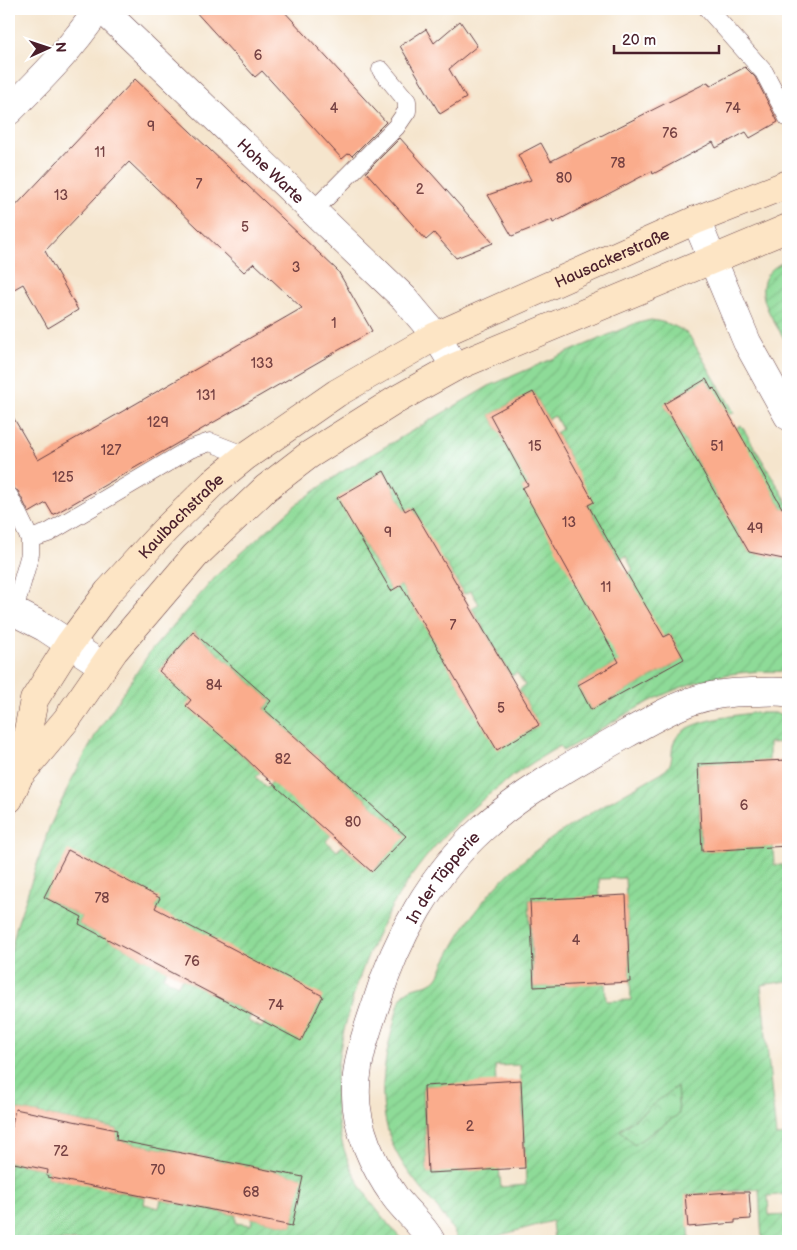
<svg xmlns="http://www.w3.org/2000/svg" width="797" height="1250" font-family="'Balsamiq Sans',sans-serif">
  <style>
    .park { fill: url(#park-crowns); stroke: #6c7d62 }
    .garden { fill: url(#garden-furrows); stroke: #6c7d62; fill-rule: evenodd }
    .building { fill: #faac8c }
    .lines { fill: none; stroke-linecap: round; stroke-linejoin: round }
    .lane-casing { stroke: #643d43; stroke-width: 19 }
    .street-casing { stroke: #643d43; stroke-width: 29 }
    .secondary-casing { stroke: #643d43; stroke-width: 29 }
    .lane { stroke: #fff; stroke-width: 18 }
    .street { stroke: #fff; stroke-width: 28 }
    .secondary { stroke: #fde5c5; stroke-width: 28 }
    .labels { text-anchor: middle; stroke-width: 4; stroke-linejoin: round; paint-order: stroke }
    .number-label { font-size: 14px; fill: #764243 }
    .street-label { font-size: 16px; fill: #4a1f2b; stroke: #fff }
  </style>
  <defs>
    <pattern id="park-crowns" width="20" height="18" patternUnits="userSpaceOnUse" patternTransform="scale(1.25)"><rect width="20" height="18" fill="#8edb98"/><path d="M2 6a3 3 0 1 1 6 0M12 15a3 3 0 1 1 6 0" fill="none" stroke="#7cbc83"/></pattern>
    <pattern id="garden-furrows" width="10" height="10" patternUnits="userSpaceOnUse" patternTransform="scale(1.25)"><rect width="10" height="10" fill="#8edb98"/><path d="M-1 1l2-2M0 10L10 0M9 11l2-2" fill="none" stroke="#7cbc83"/></pattern>
  </defs>
  <rect width="100%" height="100%" fill="#fff"/>
  <filter id="ink" filterUnits="userSpaceOnUse"><feTurbulence type="fractalNoise" baseFrequency=".02" numOctaves="2"/><feDisplacementMap in="SourceGraphic" scale="10" xChannelSelector="R" yChannelSelector="G"/><feConvolveMatrix kernelMatrix="1 2 1 2 8 2 1 2 1" color-interpolation-filters="sRGB"/></filter>
  <filter id="wash" filterUnits="userSpaceOnUse"><feTurbulence type="fractalNoise" baseFrequency=".0096" numOctaves="4" result="noise"/><feDisplacementMap in="SourceGraphic" scale="20" xChannelSelector="R" yChannelSelector="G"/><feGaussianBlur stdDeviation="1.12" result="paint"/><feColorMatrix in="noise" values="0 0 0 0 0 0 0 0 0 0 0 0 0 0 0 0 0 1.4 0 .05"/><feComposite in="paint" operator="in"/></filter>
  <g filter="url(#wash)">
    <rect width="100%" height="100%" fill="#f5e5cd"/>
    <path class="park" d="M677,1085L679,1114L634,1145L620,1131Z"/>
    <path class="garden" d="M788,260V345C771,316 741,279 788,260Z
      M651,320C666,322 677,326 689,335L734,412L727,416L714,389L712,390L706,379L664,404L749,552L788,560V672C694,665 640,707 563,751L560,746C449,810 379,894 347,1019C336,1059 331,1102 342,1142C352,1181 377,1212 403,1241H9V1162L48,1170L47,1177L62,1181L64,1173L107,1181L106,1189L145,1197L144,1204L159,1208L161,1200L236,1215V1223L251,1225L252,1218L292,1226L302,1177L116,1140L117,1129L15,1109L9,1140V960L16,928L49,828L71,781L96,734L150,652L219,573L298,503L340,473L489,386L634,324ZM533,392L548,419L555,416L562,429L556,433L571,460L528,484L490,415ZM565,464L593,502L588,505L619,559L626,556L633,570L627,574L642,601L522,488ZM384,471L405,511L412,507L420,520L436,564L444,560L464,594L471,591L479,604L472,608L511,676L517,673L525,685L519,690L539,725L497,749L401,585L391,591L357,533ZM194,632L271,701L264,709L405,835L373,872L342,846L337,851L326,841L331,835L272,782L267,788L256,777L260,772L232,746L236,740L187,706L191,700L159,670ZM670,634L684,659L591,710L578,685ZM44,897L323,996L265,1022L262,1028L248,1021L251,1015L182,978L178,985L163,977L167,970L79,924L82,917Z
      M741,425L788,503V509L782,508L735,429Z
      M751,713H775L788,719V742L769,743V762L697,764L698,765L701,851L773,846L774,865H788V981L761,985L776,1136L788,1135V1204L787,1194L768,1196L769,1216L788,1215V1241H762L759,1189L686,1195L690,1241H554L552,1221L479,1241H459C439,1200 398,1175 387,1127C378,1092 385,1057 394,1023C396,1014 398,1002 404,994C413,983 428,989 437,978C441,973 443,964 447,958C457,939 468,920 481,904C529,843 598,809 664,771C676,762 669,751 675,740C684,721 732,716 751,713ZM625,878L631,1000L606,1001L605,982L533,987L529,900L600,898L599,879ZM520,1065L523,1117L515,1134H524L526,1185L501,1187L499,1168L427,1173L423,1086L496,1084L495,1066ZM677,1086L679,1114L634,1145L620,1130Z"/>
    <g id="blocks">
      <path class="building" d="M193,9H282L386,122L352,156L349,153L342,159L262,71L255,77Z
        M460,21L477,46L449,69L466,98L440,114L400,46L426,29L434,43Z
        M745,67L755,77L778,122L750,138L746,132L716,148L713,142L653,174L652,171L553,223L552,220L512,236L488,195L531,180L518,155L541,143L551,161L708,82L710,86Z
        M135,79L338,271L372,331L53,515L46,503L29,513L18,491L9,486V410L38,460L302,308L254,263L244,272L129,162L45,251L78,310L48,328L23,284L9,292V213Z
        M400,138L493,243L456,258L434,233L426,240L366,172Z
        M706,379L712,390L714,388L782,508L788,509V560L749,552L664,404Z
        M533,392L594,502L588,505L623,567L664,637L670,634L684,659L591,710L578,685L619,662L522,488L528,485L490,415Z
        M384,471L405,511L412,507L539,725L497,750L401,585L391,591L337,498Z
        M193,632L271,701L264,709L406,836L372,872L260,772L232,745L186,706L191,700L159,671Z
        M788,760V846L702,851L698,764Z
        M68,850L160,898L155,908L323,996L301,1041L79,924L82,917L44,897Z
        M626,895L630,982L534,987L530,900Z
        M521,1080L525,1168L428,1173L424,1086Z
        M15,1109L117,1130L116,1140L303,1177L292,1226L47,1177L48,1170L9,1162V1140Z
        M732,1192H749L751,1219L735,1220V1223L688,1227L685,1195Z"/>
    </g>
  </g>
  <g filter="url(#ink)">
    <use href="#blocks" fill-opacity="0" stroke="#643d43" stroke-width="1"/>
    <g class="lines">
      <g class="lane-casing">
        <path id="lane" d="M708,9L764,72L788,118
          M312,212L396,127L407,111V101L381,70
          M9,496L30,539V554L14,611
          M30,539L48,533L190,449L210,442L246,456"/>
      </g>
      <g class="street-casing">
        <g id="street">
          <path id="s1" d="M102,9L404,298L436,336L455,367"/>
          <path d="M9,111C41,79 73,47 98,9"/>
          <path d="M696,220L747,342L788,416"/>
          <path d="M9,609L44,627L103,666"/>
          <path id="s2" d="M431,1241C423,1225 406,1212 395,1197C373,1166 354,1126 356,1087C357,1059 367,1030 376,1004C396,938 431,875 483,828C525,790 577,762 626,734C674,707 699,691 756,692C766,692 778,690 788,693"/>
        </g>
      </g>
      <g class="secondary-casing">
        <g id="secondary">
          <path d="M20,775L67,719L114,651L195,556L266,488L309,455L396,400L455,367L788,228"/>
          <path id="s3" d="M9,799L19,776L34,700L70,643L108,592L165,530L213,483L246,456L337,393L436,336L696,220L788,184"/>
        </g>
      </g>
      <use href="#lane" class="lane"/>
      <use href="#street" class="street"/>
      <use href="#secondary" class="secondary"/>
    </g>
  </g>
  <g class="labels">
    <g class="number-label">
      <text x="258" y="60">6</text>
      <text x="334" y="113">4</text>
      <text x="733" y="113">74</text>
      <text x="151" y="131">9</text>
      <text x="670" y="138">76</text>
      <text x="100" y="157">11</text>
      <text x="618" y="168">78</text>
      <text x="564" y="183">80</text>
      <text x="199" y="189">7</text>
      <text x="420" y="194">2</text>
      <text x="61" y="200">13</text>
      <text x="245" y="232">5</text>
      <text x="296" y="272">3</text>
      <text x="334" y="328">1</text>
      <text x="262" y="368">133</text>
      <text x="206" y="400">131</text>
      <text x="158" y="427">129</text>
      <text x="535" y="451">15</text>
      <text x="717" y="451">51</text>
      <text x="111" y="455">127</text>
      <text x="63" y="482">125</text>
      <text x="569" y="527">13</text>
      <text x="755" y="533">49</text>
      <text x="388" y="537">9</text>
      <text x="606" y="592">11</text>
      <text x="453" y="630">7</text>
      <text x="214" y="690">84</text>
      <text x="501" y="713">5</text>
      <text x="283" y="764">82</text>
      <text x="744" y="810">6</text>
      <text x="353" y="827">80</text>
      <text x="102" y="903">78</text>
      <text x="576" y="945">4</text>
      <text x="192" y="966">76</text>
      <text x="276" y="1010">74</text>
      <text x="470" y="1131">2</text>
      <text x="61" y="1156">72</text>
      <text x="158" y="1175">70</text>
      <text x="251" y="1197">68</text>
    </g>
    <g class="street-label">
      <text dy="6" stroke="none"><textPath href="#s1" startOffset="234">Hohe Warte</textPath></text>
      <text dy="6" stroke="none"><textPath href="#s3" startOffset="845">Hausackerstraße</textPath></text>
      <text dy="6" stroke="none"><textPath href="#s3" startOffset="339">Kaulbachstraße</textPath></text>
      <text dy="6" stroke="none"><textPath href="#s2" startOffset="406">In der Täpperie</textPath></text>
    </g>
  </g>
  <rect width="797" height="1250" fill="none" stroke="#fff" stroke-width="30"/>
  <g transform="translate(48 48) rotate(87)" stroke="#ffffff" stroke-width="4" paint-order="stroke">
  <path d="M0-4L9 19L0 12L-9 19Z" fill="#4a1f2b"/>
  <text y="-8" font-size="14" font-weight="bold" text-anchor="middle" fill="#4a1f2b">N</text>
  </g>
  <path d="M614 45v8h105v-8" fill="none" stroke="#4a1f2b" stroke-width="2.5"/>
  <text x="622" y="45" font-size="15" fill="#4a1f2b" stroke="#ffffff" stroke-width="4" paint-order="stroke">20 m</text>
</svg>
